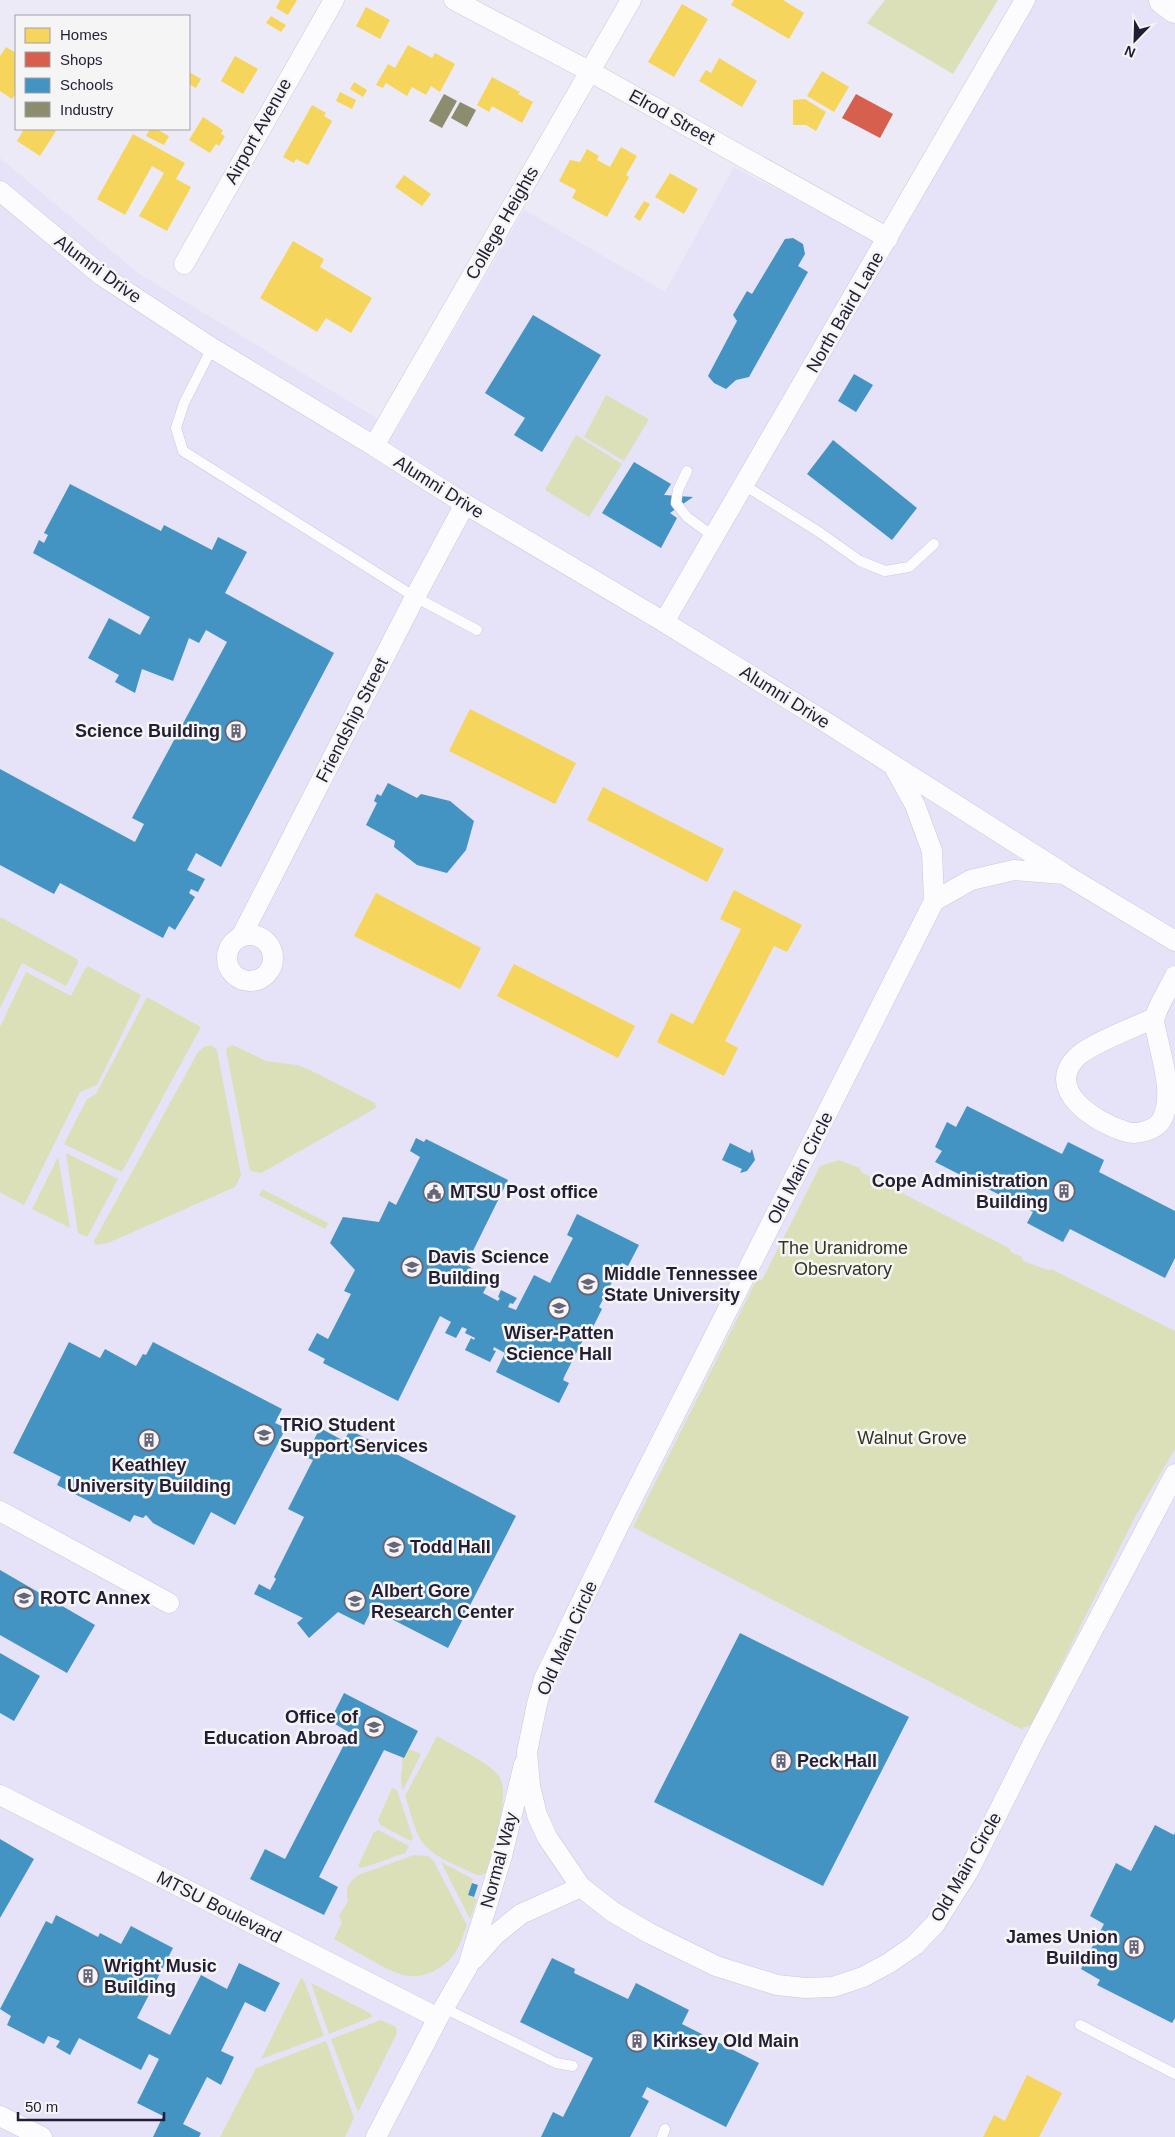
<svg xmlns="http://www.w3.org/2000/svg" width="1175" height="2137" font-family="Arial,sans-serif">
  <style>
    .built { fill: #e6e2f8 }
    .green { fill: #dce0b9 }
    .homes { fill: #f6d55c }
    .shops { fill: #d6604d }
    .schools { fill: #4393c3 }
    .industry { fill: #8c8c6e }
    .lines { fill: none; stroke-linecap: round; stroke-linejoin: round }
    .lane-casing { stroke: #ccc8da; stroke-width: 11 }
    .street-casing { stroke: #ccc8da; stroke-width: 21 }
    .secondary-casing { stroke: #ccc8da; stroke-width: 29 }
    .lane { stroke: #fcfcfe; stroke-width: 10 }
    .street { stroke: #fcfcfe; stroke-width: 20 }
    .secondary { stroke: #fcfcfe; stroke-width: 28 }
    .labels { text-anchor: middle; stroke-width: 5; stroke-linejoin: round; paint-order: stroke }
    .street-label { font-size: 18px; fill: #221d33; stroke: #f5f5f5 }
    .poi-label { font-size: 18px; font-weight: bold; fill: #221d33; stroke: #f5f5f5; text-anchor: start }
    .park-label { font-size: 18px; fill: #33361e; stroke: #f5f5f5 }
  </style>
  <rect width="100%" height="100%" fill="#eceaf7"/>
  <path class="built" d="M1025,0H1165L1175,8V2137H0V158L138,273L396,430L524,210L665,292L734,167L884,246Z"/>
  <path class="green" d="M885,0H998L953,74L867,23Z
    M606,395L649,419L624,461L584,437Z
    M576,435L622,464L589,517L545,490Z
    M0,917L77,959L78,963L66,986L22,963L0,1008Z
    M88,966L141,995L97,1085L80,1092L24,1205L1,1193L0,1191V1027L26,972L71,996L85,969Z
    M147,997L201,1027L122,1172L64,1144L87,1099L96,1094Z
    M211,1045L217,1050L241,1175L235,1187L108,1243L95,1245L94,1241L198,1052L204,1047Z
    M233,1045L266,1061L297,1065L308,1069L375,1103L376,1108L261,1173L251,1171L249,1167L226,1050L228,1047Z
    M66,1153L118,1179L87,1237L78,1233Z
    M58,1157L70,1228L32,1209Z
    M839,1160L860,1168L861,1172L1009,1248L1011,1252L1022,1257L1023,1261L1048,1270L1051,1269L1175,1331V1449L1135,1517L1031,1725L1022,1728L1023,1730L633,1527L757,1279L762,1280L820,1166Z
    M262,1189L328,1223L325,1229L259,1195Z
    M437,1736C452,1745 488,1762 498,1775C501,1779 503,1785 503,1790C504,1812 493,1851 486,1873L482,1875H477C458,1865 429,1857 419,1837C413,1825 410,1809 405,1796Z
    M409,1749L421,1754L403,1790C398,1776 404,1769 402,1759Z
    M392,1788L397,1790L413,1838L411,1841L380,1825L378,1820Z
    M378,1830L409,1846L405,1853L362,1868L358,1866L374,1832Z
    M414,1855L428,1856L433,1860L467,1925C463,1935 459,1949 452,1957C441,1970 420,1980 403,1975C381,1968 355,1950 334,1939L342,1923L339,1916L348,1901C345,1889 348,1883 358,1875Z
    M441,1862L473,1879L468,1895L477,1899L470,1919Z
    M301,1978L304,1980L324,2036L261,2059Z
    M311,1983L370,2013L372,2017L329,2034Z
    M381,2020L396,2027L397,2033L358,2112L331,2039Z
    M326,2041L354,2118L345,2137H220L256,2068Z"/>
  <path class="homes" d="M280,0H297L288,15L276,8Z
    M734,0H783L804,13L789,39L731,5Z
    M682,4L708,19L674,77L648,62Z
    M366,7L390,20L380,39L356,26Z
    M271,16L286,25L281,32L266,23Z
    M408,45L432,58L435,53L455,64L440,92L431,86L426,95L412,87L407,96L386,83L383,88L376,85L388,64L395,68Z
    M6,47L16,53V93L12,99L0,91V56Z
    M235,56L258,69L243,94L221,81Z
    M719,58L757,81L742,107L699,81L706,70L711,73Z
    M822,71L849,87L834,112L807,96Z
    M189,72L201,79L196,88L189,84Z
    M492,77L520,92L518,94L533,102L522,123L492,106L489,112L477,105Z
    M354,82L367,90L363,97L350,89Z
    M340,92L356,100L352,109L336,101Z
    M805,99L826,112L816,131L806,125H793V100Z
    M312,105L326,113L324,116L332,121L308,165L296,159L294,163L283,157Z
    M203,117L223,130L221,134L225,136L219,146L216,144L210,153L189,140Z
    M24,129H52L56,131L40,156L17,141Z
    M150,129H156L169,136L164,145L146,136Z
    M133,134L185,163L176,179L191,187L167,231L139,216L164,173L152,166L125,215L97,199Z
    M621,147L637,156L626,175L629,177L607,217L572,198L576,190L559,181L570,160L580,162L587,149L599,156L597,160L610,167Z
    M670,173L698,189L684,214L655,197Z
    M404,175L431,194L422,206L395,187Z
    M644,201L650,204L640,221L634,217Z
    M293,241L324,259L320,267L372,298L351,333L326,318L317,332L260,298Z
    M470,709L576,763L555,804L449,751Z
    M603,787L724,849L707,882L587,820Z
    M734,890L802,925L787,952L774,946L725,1041L738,1048L724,1076L657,1042L671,1013L693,1024L741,929L720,919Z
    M376,893L481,948L460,989L354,936Z
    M514,964L635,1026L618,1058L497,996Z
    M1027,2075L1062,2093L1039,2137H983L994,2115L1005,2121Z"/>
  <path class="shops" d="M856,94L893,114L880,138L842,118Z"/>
  <path class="schools" d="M793,238L803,244L805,254L798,266L808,272L749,377L736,380L726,389L714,383L708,376L737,321L733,315L747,291L752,294L785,239Z
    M533,315L601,355L542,452L514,435L525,418L485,393Z
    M854,374L873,385L856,412L838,401Z
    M833,440L917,508L892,540L807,474Z
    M634,462L671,484L664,495L693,497L670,513L677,518L661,548L602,513Z
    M70,484L161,531L164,525L212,550L218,537L247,552L225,593L334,653L221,867L196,853L187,870L205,879L198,892L191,889L189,893L195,897L175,930L169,926L163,938L60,883L54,894L0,865V769L135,842L144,824L132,818L227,642L206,630L199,643L189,638L173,681L142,669L135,693L115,682L119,675L88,658L109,618L140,635L150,617L33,553L39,540L44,543L48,535L44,533Z
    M388,783L417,798L421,794L450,801L474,821L466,850L447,873L417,865L394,847L395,841L366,825L377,803L374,801L377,794L381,796Z
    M967,1106L1062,1154L1068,1142L1104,1160L1099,1172L1175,1211V1258L1165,1278L1070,1229L1063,1242L1027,1223L1033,1212L935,1162L942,1151L935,1147L947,1122L956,1127Z
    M416,1138L424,1142L426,1139L508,1180L466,1265L491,1278L483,1293L498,1301L500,1298L498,1297L501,1290L517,1298L513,1304L510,1303L508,1307L516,1310L534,1275L550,1283L573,1238L567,1235L577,1214L639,1245L628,1266L622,1263L599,1307L602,1309L588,1337L585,1336L565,1375L563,1380L569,1383L559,1403L496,1372L505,1353L494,1347L493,1350L496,1351L490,1362L465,1350L471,1338L474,1340L475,1338L465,1333L467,1329L462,1327L456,1338L445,1333L451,1322L440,1316L398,1401L323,1363L325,1359L308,1350L317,1333L328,1339L351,1294L344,1291L355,1270L330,1243L343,1217L379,1222L389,1201L396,1205L420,1157L410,1151Z
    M730,1143L750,1153L752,1149L755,1160L747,1171L740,1173L742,1169L722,1160Z
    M69,1342L100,1358L105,1349L136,1366L143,1354L146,1355L153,1342L282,1409L275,1423L286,1428L235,1525L211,1512L194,1545L153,1523L146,1515L143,1518L134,1515L130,1522L57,1485L61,1477L13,1453Z
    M320,1428L344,1441L350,1430L516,1516L448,1648L372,1609L364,1625L338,1612L309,1638L297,1623L303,1618L254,1594L259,1584L270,1590L276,1579L274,1577L304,1517L288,1509L313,1460L305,1457Z
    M0,1570L95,1625L67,1673L0,1635Z
    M740,1633L909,1717L823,1886L654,1802Z
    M0,1653L40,1676L14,1721L0,1713Z
    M344,1693L418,1731L404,1758L384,1750L351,1814L319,1877L338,1887L324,1915L250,1879L265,1849L285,1859L350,1733L330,1721Z
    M1155,1825L1174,1835L1175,1832V2018L1172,2023L1097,1985L1100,1980L1081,1969L1104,1924L1090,1916L1116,1863L1131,1871Z
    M0,1839L34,1859L0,1918Z
    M472,1883L478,1885L474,1897L468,1895Z
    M56,1915L98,1937L100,1933L121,1944L131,1926L173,1948L137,2018L170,2035L201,1975L227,1989L239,1963L280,1983L265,2012L245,2002L221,2051L234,2057L221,2085L207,2077L183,2124L201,2133L199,2137H153L163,2116L137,2103L159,2059L149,2054L141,2070L79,2038L70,2055L56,2047L60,2041L48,2036L44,2044L7,2025L11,2016L0,2009L46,1921L52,1924Z
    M552,1958L575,1969L574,1973L628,1999L636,1983L689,2010L682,2024L759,2063L726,2127L647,2087L642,2097L649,2101L630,2137H541L553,2112L563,2117L593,2058L520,2022Z"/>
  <path class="industry" d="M444,94L457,101L442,128L429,121Z
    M460,102L476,110L467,127L451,118Z"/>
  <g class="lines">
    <g class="lane-casing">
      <path id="lane" d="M212,348L184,403L176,428L183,451L415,597L477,630
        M687,471L678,490L676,503L687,517L714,537
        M744,485L819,532L860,561L885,571L909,567L934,544
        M444,2008L556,2063L573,2066
        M1080,2025L1175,2074
        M662,2137L665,2129"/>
    </g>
    <g class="street-casing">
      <path id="street" d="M454,0L589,71L888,238
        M0,191L101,275L212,348L374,446L465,504L664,622L824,721L1063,873
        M184,264L334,0
        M374,446L631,0
        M664,622L1025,0
        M893,765L915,805L932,851L934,901
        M227 958a23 23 0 1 1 46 0a23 23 0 1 1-46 0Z
        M241,937L415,597L465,504
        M1175,941L1064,874L1014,870L971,880L934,901L620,1523L544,1679L537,1704L527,1752L530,1786L537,1815L547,1837L581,1887L613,1912L649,1933L716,1966L777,1985L805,1988L833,1987L863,1977L889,1963L915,1945L935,1924L968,1872L1033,1743L1175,1474
        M1154,1018C1135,1027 1093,1043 1079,1055C1041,1089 1096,1123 1127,1132C1137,1135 1155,1130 1161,1121C1175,1098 1162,1060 1157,1035C1156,1030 1153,1022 1155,1017C1159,1003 1169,989 1175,976
        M0,1511L169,1603
        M0,1795L438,2018
        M474,1959L495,1935L521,1914L581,1887
        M0,2116L42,2137
        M376,2137L438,2018L468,1966L502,1856L524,1764"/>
    </g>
    <g class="secondary-casing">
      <path id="secondary" d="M1163,0L1175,9"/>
    </g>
    <use href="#lane" class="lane"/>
    <use href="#street" class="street"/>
    <use href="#secondary" class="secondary"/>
  </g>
  <defs>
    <g id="building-ring" transform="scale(1.125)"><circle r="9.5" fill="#f5f5f5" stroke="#696578" stroke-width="1.5"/><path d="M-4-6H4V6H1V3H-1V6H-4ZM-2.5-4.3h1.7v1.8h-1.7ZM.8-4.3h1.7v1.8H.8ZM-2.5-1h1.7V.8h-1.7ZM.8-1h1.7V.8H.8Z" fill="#696578"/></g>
    <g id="civic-ring" transform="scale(1.125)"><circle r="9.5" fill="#f5f5f5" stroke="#696578" stroke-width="1.5"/><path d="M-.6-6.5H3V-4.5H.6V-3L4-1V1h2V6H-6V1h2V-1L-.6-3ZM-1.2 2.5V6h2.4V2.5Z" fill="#696578"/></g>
    <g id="university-ring" transform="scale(1.125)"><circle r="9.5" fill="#f5f5f5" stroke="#696578" stroke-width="1.5"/><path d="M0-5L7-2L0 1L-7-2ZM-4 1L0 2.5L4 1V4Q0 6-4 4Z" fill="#696578"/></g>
  </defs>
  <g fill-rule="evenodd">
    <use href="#building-ring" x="236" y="731"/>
    <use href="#building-ring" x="1064" y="1191"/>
    <use href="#civic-ring" x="434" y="1192"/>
    <use href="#university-ring" x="412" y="1267"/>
    <use href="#university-ring" x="588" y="1284"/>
    <use href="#university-ring" x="559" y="1308"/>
    <use href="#university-ring" x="264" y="1435"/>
    <use href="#building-ring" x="149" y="1440"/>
    <use href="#university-ring" x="394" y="1547"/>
    <use href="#university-ring" x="24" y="1598"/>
    <use href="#university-ring" x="355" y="1601"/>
    <use href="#university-ring" x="374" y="1727"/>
    <use href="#building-ring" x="781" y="1761"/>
    <use href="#building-ring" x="1134" y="1947"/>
    <use href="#building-ring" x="88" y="1976"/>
    <use href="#building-ring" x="637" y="2041"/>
  </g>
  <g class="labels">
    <g class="street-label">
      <text transform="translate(672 117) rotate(29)" y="6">Elrod Street</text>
      <text transform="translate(258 131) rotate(-61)" y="6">Airport Avenue</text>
      <text transform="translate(502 223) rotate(-60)" y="6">College Heights</text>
      <text transform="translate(98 269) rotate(36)" y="6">Alumni Drive</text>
      <text transform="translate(845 312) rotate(-60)" y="6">North Baird Lane</text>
      <text transform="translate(439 487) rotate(32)" y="6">Alumni Drive</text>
      <text transform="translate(785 697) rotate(32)" y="6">Alumni Drive</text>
      <text transform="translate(352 720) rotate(-63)" y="6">Friendship Street</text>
      <text transform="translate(800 1168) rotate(-63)" y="6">Old Main Circle</text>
      <text transform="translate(567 1638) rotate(-66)" y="6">Old Main Circle</text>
      <text transform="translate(499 1860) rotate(-75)" y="6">Normal Way</text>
      <text transform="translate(966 1867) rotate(-60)" y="6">Old Main Circle</text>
      <text transform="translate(219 1907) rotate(27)" y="6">MTSU Boulevard</text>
    </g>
    <g class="poi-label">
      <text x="220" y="737" text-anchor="end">Science Building</text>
      <text x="1048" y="1187" text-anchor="end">Cope Administration<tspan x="1048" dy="21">Building</tspan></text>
      <text x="450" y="1198">MTSU Post office</text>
      <text x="428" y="1263">Davis Science<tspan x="428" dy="21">Building</tspan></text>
      <text x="604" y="1280">Middle Tennessee<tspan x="604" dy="21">State University</tspan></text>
      <text x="559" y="1339" text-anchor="middle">Wiser-Patten<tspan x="559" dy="21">Science Hall</tspan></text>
      <text x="280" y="1431">TRiO Student<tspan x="280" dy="21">Support Services</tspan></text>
      <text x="149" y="1471" text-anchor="middle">Keathley<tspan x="149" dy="21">University Building</tspan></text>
      <text x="410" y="1553">Todd Hall</text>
      <text x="371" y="1597">Albert Gore<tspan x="371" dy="21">Research Center</tspan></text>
      <text x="40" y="1604">ROTC Annex</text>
      <text x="358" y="1723" text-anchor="end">Office of<tspan x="358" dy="21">Education Abroad</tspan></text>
      <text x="797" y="1767">Peck Hall</text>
      <text x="1118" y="1943" text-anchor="end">James Union<tspan x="1118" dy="21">Building</tspan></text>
      <text x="104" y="1972">Wright Music<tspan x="104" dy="21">Building</tspan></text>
      <text x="653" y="2047">Kirksey Old Main</text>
    </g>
    <g class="park-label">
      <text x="843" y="1254">The Uranidrome<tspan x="843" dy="21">Obesrvatory</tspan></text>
      <text x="912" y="1444">Walnut Grove</text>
    </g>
  </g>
  <rect x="15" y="15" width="175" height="115" fill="#f5f5f5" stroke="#a19fa7"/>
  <rect x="25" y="28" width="25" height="15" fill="#f6d55c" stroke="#a19fa7"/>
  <text x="60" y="40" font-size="15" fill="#221d33">Homes</text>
  <rect x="25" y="52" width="25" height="15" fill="#d6604d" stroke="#a19fa7"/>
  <text x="60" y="65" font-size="15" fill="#221d33">Shops</text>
  <rect x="25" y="78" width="25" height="15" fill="#4393c3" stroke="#a19fa7"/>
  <text x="60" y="90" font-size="15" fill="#221d33">Schools</text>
  <rect x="25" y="102" width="25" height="15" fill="#8c8c6e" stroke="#a19fa7"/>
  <text x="60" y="115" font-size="15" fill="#221d33">Industry</text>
  <g transform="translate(1135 40) rotate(203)" stroke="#f5f5f5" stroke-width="4" paint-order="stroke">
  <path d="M0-4L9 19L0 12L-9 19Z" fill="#221d33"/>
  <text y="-8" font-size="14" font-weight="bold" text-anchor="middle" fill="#221d33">N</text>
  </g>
  <path d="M18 2112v8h146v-8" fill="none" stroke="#221d33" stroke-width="2.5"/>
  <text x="25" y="2112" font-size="15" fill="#221d33" stroke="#f5f5f5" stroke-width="4" paint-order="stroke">50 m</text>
</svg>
